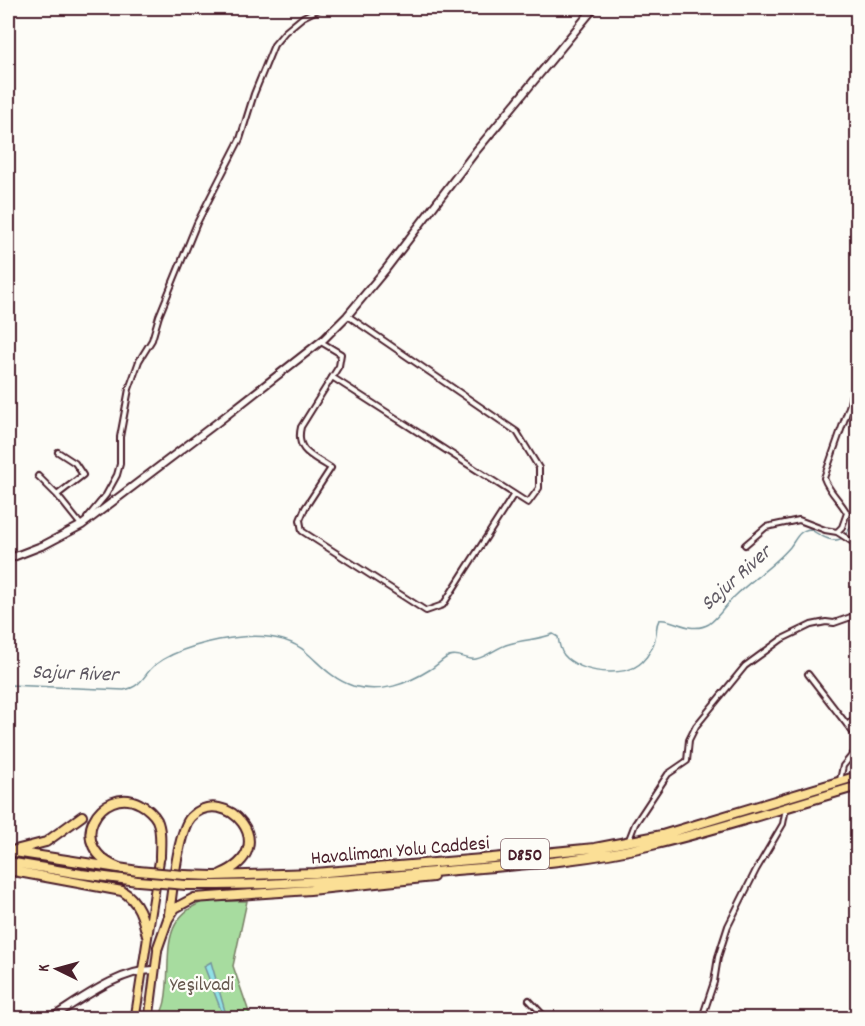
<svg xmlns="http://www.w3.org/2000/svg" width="865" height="1026" font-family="Dekko,sans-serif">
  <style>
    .green { fill: #a7dc9f; stroke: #787e65; stroke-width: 1.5 }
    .water { fill: #90e1e6; stroke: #74939b; stroke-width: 1.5 }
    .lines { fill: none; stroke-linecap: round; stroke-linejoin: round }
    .stream { stroke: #74939b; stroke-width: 1.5 }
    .street-casing { stroke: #4a1f2b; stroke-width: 8 }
    .secondary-casing { stroke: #4a1f2b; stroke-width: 10 }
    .primary-casing { stroke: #4a1f2b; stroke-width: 11 }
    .highway-casing { stroke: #4a1f2b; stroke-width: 12 }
    .street { stroke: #fdfcf7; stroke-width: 4 }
    .secondary { stroke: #fdfcf7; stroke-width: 6 }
    .primary { stroke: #fbdf96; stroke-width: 7 }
    .highway { stroke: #fbdf96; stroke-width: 8 }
    .highway-bridge-casing { stroke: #4a1f2b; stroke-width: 12; stroke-linecap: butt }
    .highway-bridge { stroke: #fbdf96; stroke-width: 8 }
    .labels { text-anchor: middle; stroke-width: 4.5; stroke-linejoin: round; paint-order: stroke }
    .shield { fill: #fdfcf7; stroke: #806168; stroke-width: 1.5 }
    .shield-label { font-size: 18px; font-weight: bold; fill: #4a1f2b }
    .street-label { font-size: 20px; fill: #4a1f2b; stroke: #fdfcf7 }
    .park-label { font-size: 20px; fill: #66584e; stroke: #fdfcf7 }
    .water-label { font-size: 21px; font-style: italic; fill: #5f5963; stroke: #fdfcf7 }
  </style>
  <rect width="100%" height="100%" fill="#fdfcf7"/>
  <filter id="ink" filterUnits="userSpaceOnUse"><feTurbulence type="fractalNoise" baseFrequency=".0167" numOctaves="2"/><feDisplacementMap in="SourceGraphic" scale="12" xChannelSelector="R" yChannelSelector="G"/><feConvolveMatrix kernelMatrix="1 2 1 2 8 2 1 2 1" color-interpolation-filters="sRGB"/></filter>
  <g filter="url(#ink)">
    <path class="green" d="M205,901H247L233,966L251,1018H159C161,1013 164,1007 165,1001C173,960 156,919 205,901Z"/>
    <path class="water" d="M211,962L227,1018H224L204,966Z"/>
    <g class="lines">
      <path class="stream" d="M8,685L124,690C143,686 143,675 155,665C175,649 215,639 241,637C263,635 288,637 306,652C321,665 332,679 353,686C381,694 407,684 431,669C437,665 443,659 449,656C459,652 466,661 476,659C487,657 497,647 509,644C524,639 538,640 553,634L558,637C559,644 560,650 564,655C579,673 625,679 642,662C649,655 655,644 656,634C657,628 656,625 659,620C672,617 690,635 709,624C718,618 726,605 734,597C752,579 774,566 790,547C796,539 799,530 810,529C841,550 845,540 858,511"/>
      <g class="street-casing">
        <path id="street" d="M321,342L341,354L339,366L301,427C295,452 313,456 331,468L305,508L300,520L302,531L426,611L443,605L514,494
          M332,377L528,503L539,488V468L517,432L348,316
          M38,476L57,495L81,525
          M57,495L83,475L75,463L58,452
          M87,518L106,495L117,475L120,464V437L129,389L139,361L152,340L159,316L197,223L240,139L254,94L274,45L285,32L303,17L321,8
          M837,532L854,543H858
          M745,545L766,527L799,520L825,530L837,532L842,527L847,513C840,500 829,492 824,478L850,404L858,363
          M808,674L858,739
          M847,725L858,716
          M840,780L843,766L858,748
          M628,842L635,824L668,774L687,761L689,740L696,726L745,666L782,639L811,625L826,622L834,623L851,617L858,613
          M529,1000L546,1018
          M702,1018L714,982L718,957L728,926L756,870L783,824L786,808"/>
      </g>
      <g class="secondary-casing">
        <path id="secondary" d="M8,559L44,545L82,525L214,425L324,339L347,316L386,269L476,151L594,8
          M51,1018C79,1001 120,969 155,970"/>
      </g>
      <g class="primary-casing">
        <path id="primary" d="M135,1018L160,857
          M149,1018L158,947"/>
      </g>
      <g class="highway-casing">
        <path id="highway" d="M15,850L46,842L82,816
          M8,851L138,871
          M8,862L81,874L138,881
          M122,869C60,847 102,783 140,804C146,807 154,814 157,820C162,831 160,846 160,857
          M8,870L122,891C139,901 143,918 147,936
          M184,875L214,876L315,873L482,859L595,848L662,835L858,776
          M186,885C262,886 337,881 413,874C493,866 574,864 652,845C721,829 789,806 858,786
          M169,914C172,894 178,830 191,817C225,783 284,848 221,874
          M158,947L168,919L175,908L194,898L310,890L433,877"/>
      </g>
      <use href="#street" class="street"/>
      <use href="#secondary" class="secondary"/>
      <use href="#primary" class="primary"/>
      <use href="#highway" class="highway"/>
      <g class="highway-bridge-casing">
        <path id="highway-bridge" d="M138,871L184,875
          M138,881L186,885"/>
      </g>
      <use href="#highway-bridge" class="highway-bridge"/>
    </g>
  </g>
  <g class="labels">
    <rect class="shield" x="501" y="839" width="48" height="30" rx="4.5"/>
    <g class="shield-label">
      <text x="525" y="860">D850</text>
    </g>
    <g class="street-label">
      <text transform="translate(400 849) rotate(-5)" y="7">Havalimanı Yolu Caddesi</text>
    </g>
    <g class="park-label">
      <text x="202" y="990">Yeşilvadi</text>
    </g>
    <g class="water-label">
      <text transform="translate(735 577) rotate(-42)" y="7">Sajur River</text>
      <text transform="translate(75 672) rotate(2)" y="7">Sajur River</text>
    </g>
  </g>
  <rect width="865" height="1026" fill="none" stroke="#fdfcf7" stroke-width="30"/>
  <rect x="15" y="15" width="835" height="996" fill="none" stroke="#4a1f2b" stroke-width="2" filter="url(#ink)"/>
  <g transform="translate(57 969) rotate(275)" stroke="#fdfcf7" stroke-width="4.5" paint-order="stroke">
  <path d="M0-4.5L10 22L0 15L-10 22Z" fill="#4a1f2b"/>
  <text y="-9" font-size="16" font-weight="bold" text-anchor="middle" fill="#4a1f2b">K</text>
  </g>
</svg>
